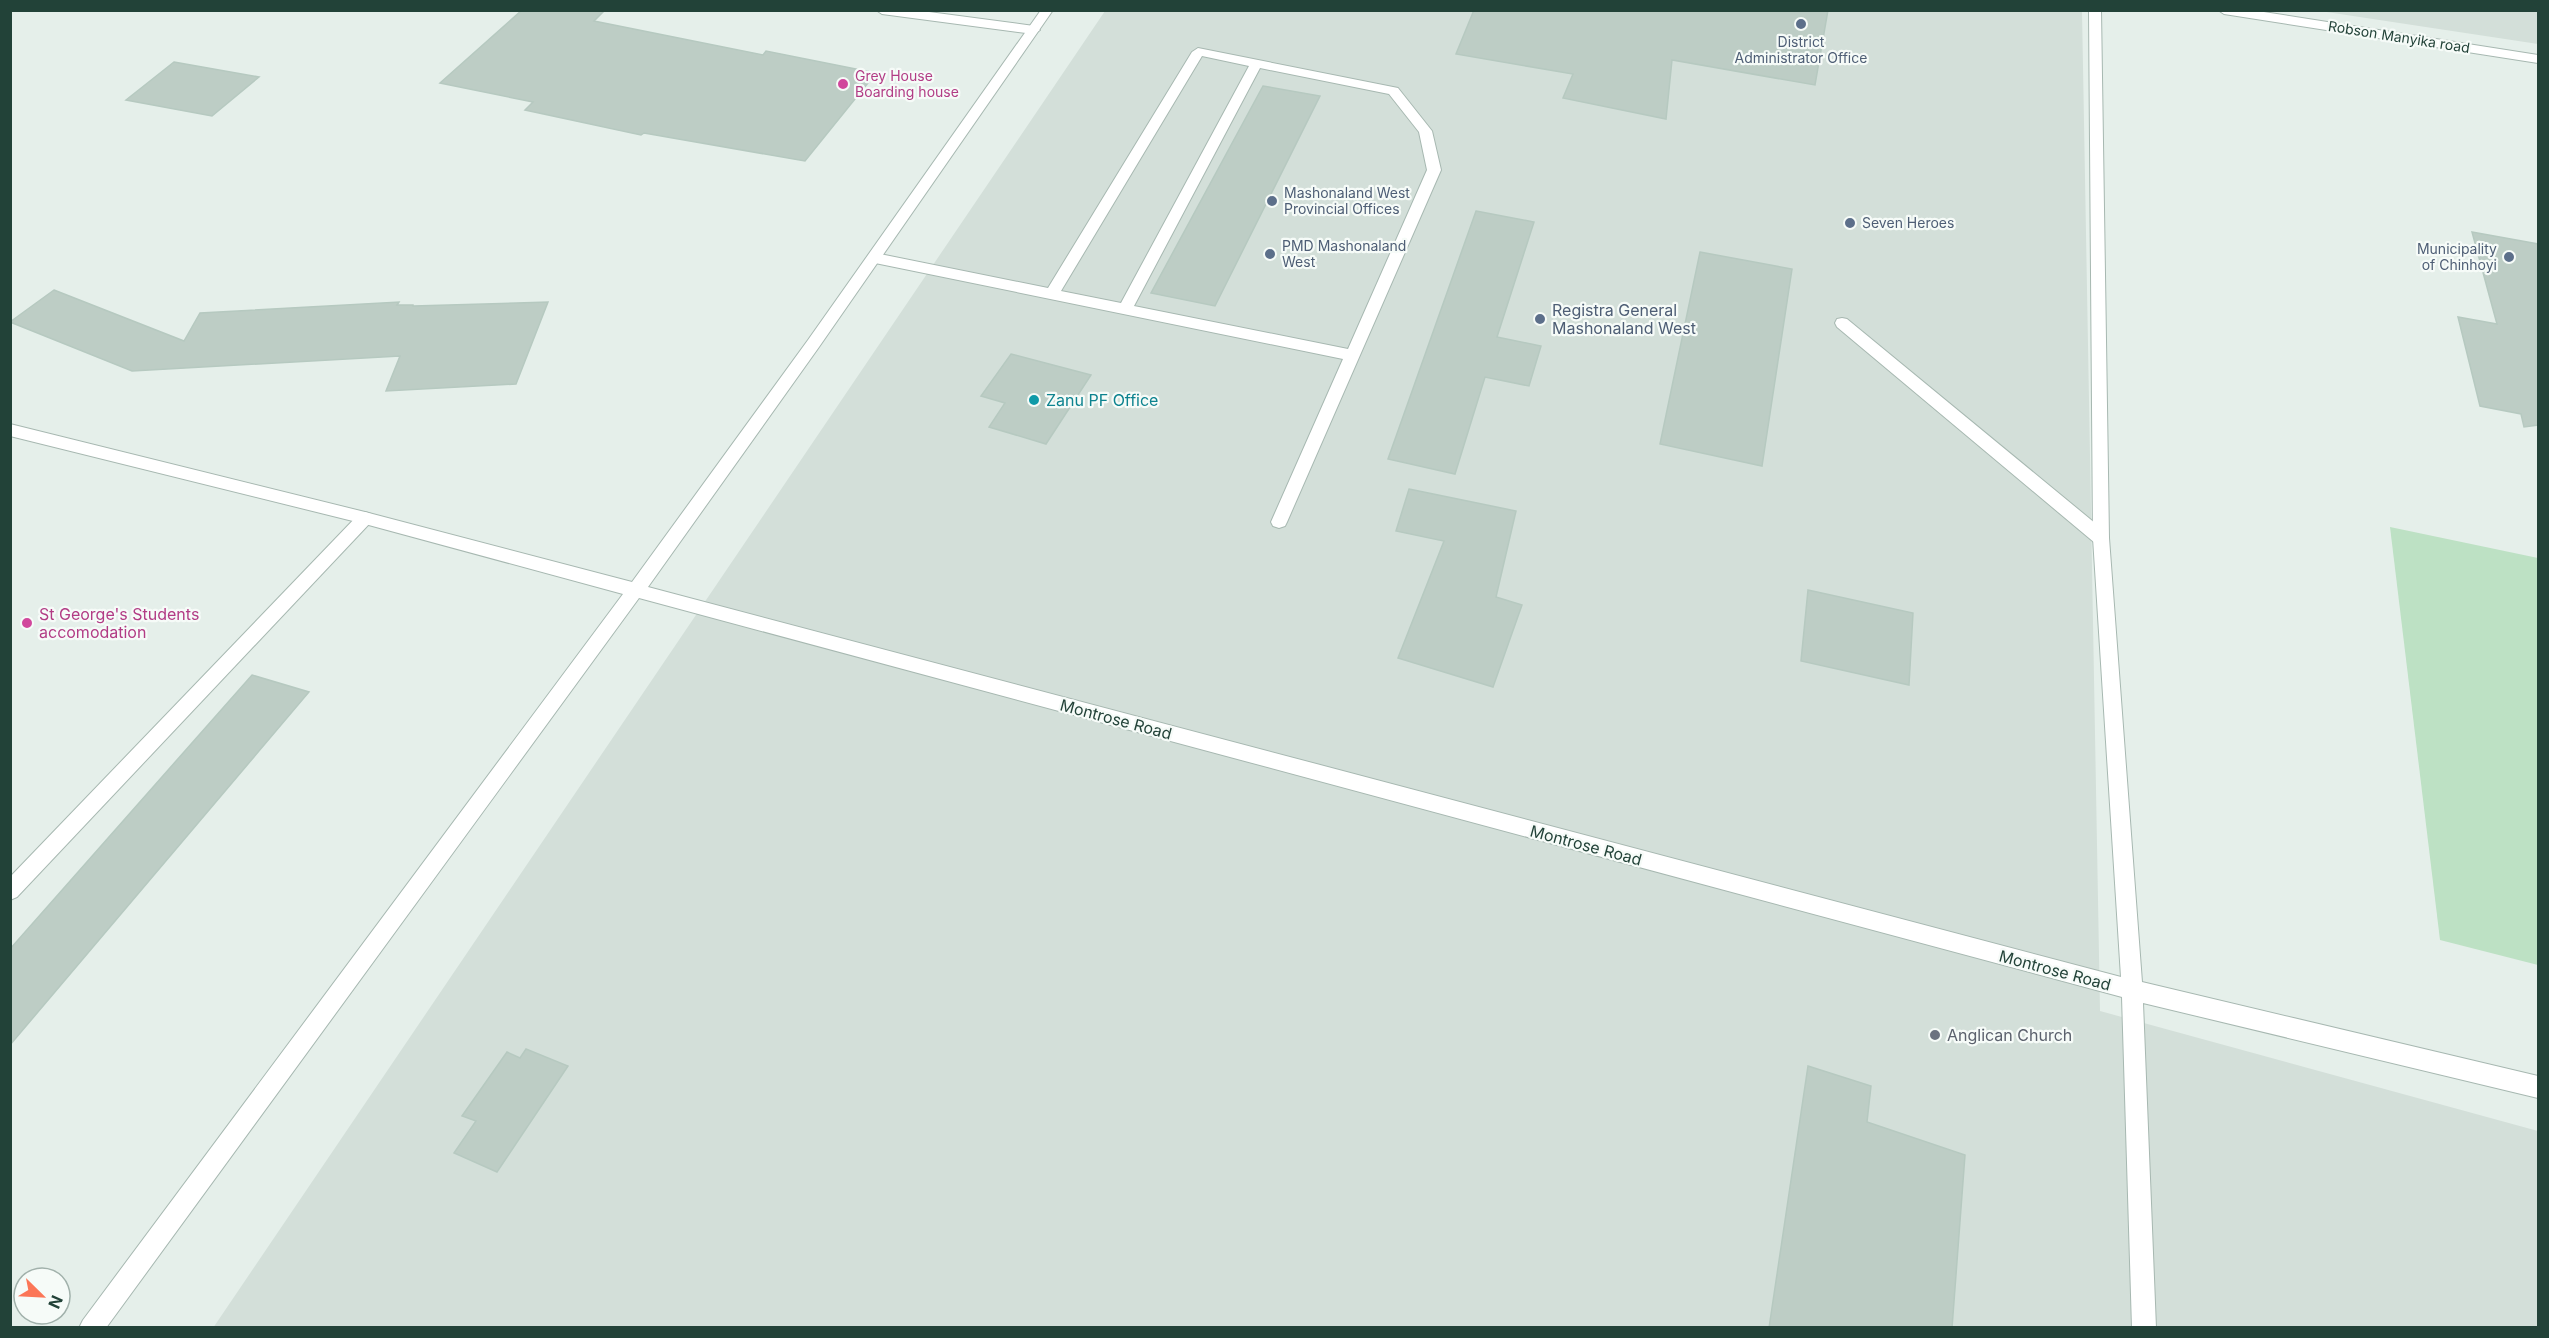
<svg xmlns="http://www.w3.org/2000/svg" width="2549" height="1338" font-family="Inter,sans-serif">
  <style>
    .built { fill: #d3dfd9 }
    .green { fill: #bde1c4 }
    .building { fill: #bdcdc5; stroke: #b6c9c0; stroke-width: 1.5 }
    .lines { fill: none; stroke-linecap: round; stroke-linejoin: round }
    .service-casing { stroke: #a7b8b1; stroke-width: 2 }
    .minor-casing { stroke: #a7b8b1; stroke-width: 2 }
    .tertiary-casing { stroke: #a7b8b1; stroke-width: 2 }
    .service { fill: #fff; fill-rule: evenodd }
    .minor { fill: #fff; fill-rule: evenodd }
    .tertiary { fill: #fff; fill-rule: evenodd }
    .service-dot { fill: #5c6f8a; stroke: #f6fbf8; stroke-width: 2 }
    .hotel-dot { fill: #d1479c; stroke: #f6fbf8; stroke-width: 2 }
    .culture-dot { fill: #0f9aa8; stroke: #f6fbf8; stroke-width: 2 }
    .worship-dot { fill: #6b7280; stroke: #f6fbf8; stroke-width: 2 }
    .labels { text-anchor: middle; stroke-width: 4.5; stroke-linejoin: round; paint-order: stroke }
    .far-street-label { font-size: 14px; fill: #224238; stroke: #f6fbf8 }
    .far-service-label { font-size: 14px; fill: #4e5e75; stroke: #f6fbf8; text-anchor: start }
    .far-hotel-label { font-size: 14px; fill: #b23c85; stroke: #f6fbf8; text-anchor: start }
    .service-label { font-size: 16px; fill: #4e5e75; stroke: #f6fbf8; text-anchor: start }
    .culture-label { font-size: 16px; fill: #0d838f; stroke: #f6fbf8; text-anchor: start }
    .hotel-label { font-size: 16px; fill: #b23c85; stroke: #f6fbf8; text-anchor: start }
    .street-label { font-size: 16px; fill: #224238; stroke: #f6fbf8 }
    .worship-label { font-size: 16px; fill: #5b616d; stroke: #f6fbf8; text-anchor: start }
  </style>
  <rect width="100%" height="100%" fill="#e5efea"/>
  <path class="built" d="M1105,11H2082L2100,1011L2538,1131V1327L213,1328Z
    M2320,11H2538V44Z"/>
  <path class="green" d="M2390,527L2538,558V965L2440,940Z"/>
  <path class="building" d="M522,10H605L594,21L763,55L766,51L876,73L805,161L644,133L641,135L525,110L533,102L440,83Z
    M1474,10H1828L1815,85L1672,60L1666,119L1563,98L1573,74L1456,54Z
    M174,62L259,77L212,116L126,100Z
    M1263,86L1320,96L1215,306L1151,293Z
    M1476,211L1534,222L1497,337L1541,346L1529,386L1485,377L1455,474L1388,459Z
    M2472,232L2538,244V425L2524,427L2521,414L2480,406L2458,317L2497,324Z
    M1700,252L1792,269L1762,466L1660,444Z
    M54,290L184,341L200,313L399,302L397,305H413V306L548,302L516,384L386,391L400,356L132,371L10,322Z
    M1011,354L1091,375L1046,444L989,427L1005,403L981,396Z
    M1409,489L1516,511L1496,597L1522,605L1493,687L1398,658L1444,541L1396,531Z
    M1808,590L1913,613L1909,685L1801,661Z
    M252,675L309,692L10,1045V949Z
    M526,1049L568,1066L497,1172L454,1153L476,1121L462,1116L507,1052L520,1058Z
    M1808,1066L1871,1086L1867,1122L1965,1155L1952,1328H1769Z"/>
  <g class="lines">
    <g class="service-casing">
      <path id="service" d="M876,10H914L1034,26L1040,30L1034,34L882,14Z
        M1198,48L1398,88L1432,131L1441,170L1287,522L1285,526L1279,528L1273,526L1271,522L1343,359L875,263L868,258L875,253L1048,288L1192,52ZM1202,56L1249,66L1121,303L1061,291ZM1260,68L1389,94L1419,132L1427,170L1348,349L1134,306Z
        M1842,318L1847,319L2107,533L2109,538L2107,543L2101,544L2095,543L1837,327L1835,323L1837,319Z
        M365,512L371,514L373,518L371,522L17,897L10,900V877L359,514Z"/>
    </g>
    <g class="minor-casing">
      <path id="minor" d="M1041,10H1053L819,347L648,587L2121,977L2093,538L2089,10H2101L2109,538L2142,982L2538,1076V1098L2143,1003L2156,1328H2132L2122,997L639,598L106,1328H79L83,1320L623,594L365,524L10,436V424L365,512L632,582L808,340Z"/>
    </g>
    <g class="tertiary-casing">
      <path id="tertiary" d="M2218,10H2251L2538,55V63L2224,14Z"/>
    </g>
    <use href="#service" class="service"/>
    <use href="#minor" class="minor"/>
    <use href="#tertiary" class="tertiary"/>
  </g>
  <g class="service-dot">
    <circle cx="1801" cy="24" r="6"/>
    <circle cx="1272" cy="201" r="6"/>
    <circle cx="1850" cy="223" r="6"/>
    <circle cx="1270" cy="254" r="6"/>
    <circle cx="2509" cy="257" r="6"/>
    <circle cx="1540" cy="319" r="6"/>
  </g>
  <g class="hotel-dot">
    <circle cx="843" cy="84" r="6"/>
    <circle cx="27" cy="623" r="6"/>
  </g>
  <circle class="culture-dot" cx="1034" cy="400" r="6"/>
  <circle class="worship-dot" cx="1935" cy="1035" r="6"/>
  <g class="labels">
    <g class="far-street-label">
      <text transform="translate(2399 37) rotate(9)" y="5">Robson Manyika road</text>
    </g>
    <g class="far-service-label">
      <text x="1801" y="47" text-anchor="middle">District<tspan x="1801" dy="16">Administrator Office</tspan></text>
      <text x="1284" y="198">Mashonaland West<tspan x="1284" dy="16">Provincial Offices</tspan></text>
      <text x="1862" y="228">Seven Heroes</text>
      <text x="1282" y="251">PMD Mashonaland<tspan x="1282" dy="16">West</tspan></text>
      <text x="2497" y="254" text-anchor="end">Municipality<tspan x="2497" dy="16">of Chinhoyi</tspan></text>
    </g>
    <g class="far-hotel-label">
      <text x="855" y="81">Grey House<tspan x="855" dy="16">Boarding house</tspan></text>
    </g>
    <g class="service-label">
      <text x="1552" y="316">Registra General<tspan x="1552" dy="18">Mashonaland West</tspan></text>
    </g>
    <g class="culture-label">
      <text x="1046" y="406">Zanu PF Office</text>
    </g>
    <g class="hotel-label">
      <text x="39" y="620">St George's Students<tspan x="39" dy="18">accomodation</tspan></text>
    </g>
    <g class="street-label">
      <text transform="translate(1116 719) rotate(15)" y="6">Montrose Road</text>
      <text transform="translate(1586 845) rotate(15)" y="6">Montrose Road</text>
      <text transform="translate(2055 970) rotate(15)" y="6">Montrose Road</text>
    </g>
    <g class="worship-label">
      <text x="1947" y="1041">Anglican Church</text>
    </g>
  </g>
  <rect width="2549" height="1338" fill="none" stroke="#224238" stroke-width="24"/>
  <g transform="translate(42 1296) rotate(114)"><circle r="28" fill="#f6fbf8" stroke="#a1b1ab" stroke-width="1.5"/>
  <path d="M0-4.5L10 22L0 15L-10 22Z" fill="#fb7657"/>
  <text y="-9" font-size="16" font-weight="bold" text-anchor="middle" fill="#224238">N</text>
  </g>
</svg>
